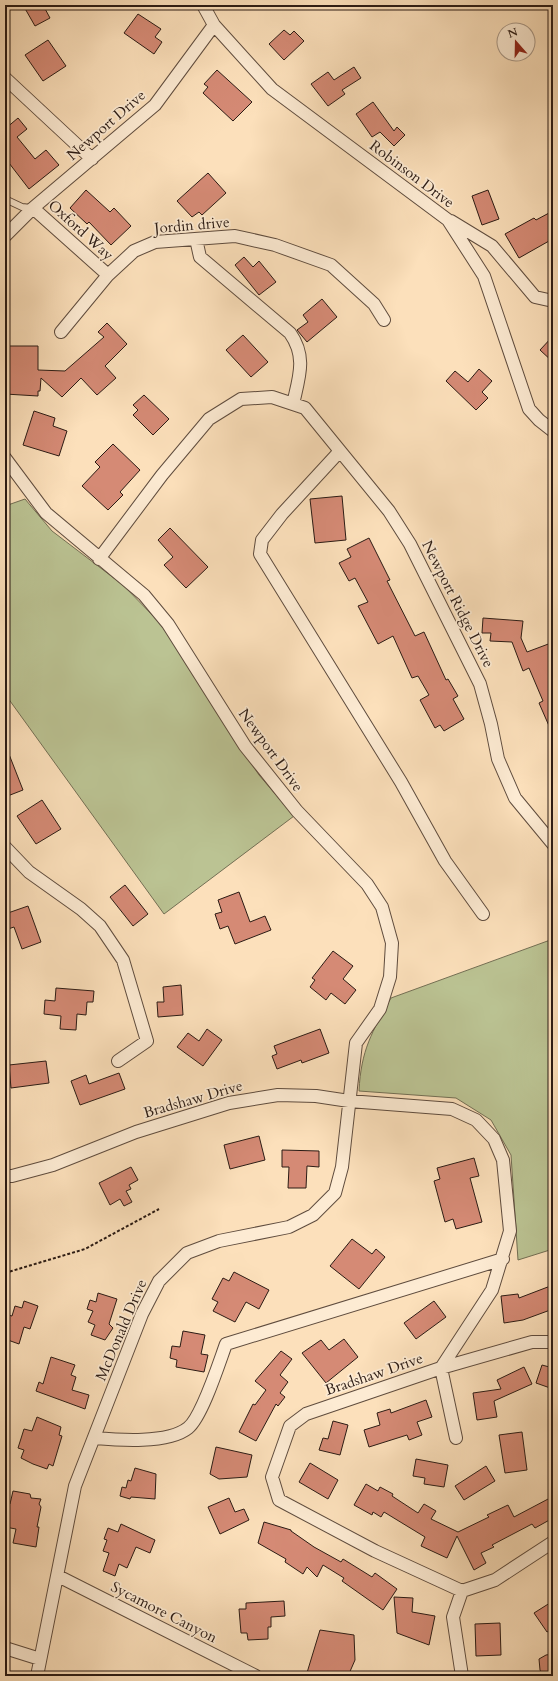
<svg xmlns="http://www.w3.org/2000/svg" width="558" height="1681" font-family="Cardo,serif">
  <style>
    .green { fill: #bbc393; stroke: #736f54 }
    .building { fill: #d58a75; stroke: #2b1b14 }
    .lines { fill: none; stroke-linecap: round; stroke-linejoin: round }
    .service-casing { stroke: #5f4c3e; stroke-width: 8 }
    .minor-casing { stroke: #5f4c3e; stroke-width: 14 }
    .path { stroke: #2b1b14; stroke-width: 2; stroke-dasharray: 3 2; stroke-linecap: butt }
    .service { stroke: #fdebd3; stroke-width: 6 }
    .minor { stroke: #fdebd3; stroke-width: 12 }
    .labels { text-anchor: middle; stroke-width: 3.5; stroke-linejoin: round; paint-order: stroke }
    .street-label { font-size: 15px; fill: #2b1b14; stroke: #fdebd3 }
  </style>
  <rect width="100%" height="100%" fill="#fce0bb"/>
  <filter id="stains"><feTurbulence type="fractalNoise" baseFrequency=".005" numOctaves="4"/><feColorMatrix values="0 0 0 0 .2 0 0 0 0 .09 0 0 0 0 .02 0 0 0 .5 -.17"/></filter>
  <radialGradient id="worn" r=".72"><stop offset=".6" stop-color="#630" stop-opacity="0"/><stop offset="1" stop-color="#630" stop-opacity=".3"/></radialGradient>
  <path class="green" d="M25,499L52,531L123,585L160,623L259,775L294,816L164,914L5,694V506Z
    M553,939V1249L518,1260L511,1155L491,1120L456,1098L359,1091C361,1050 372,1032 391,998Z"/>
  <path class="building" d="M23,5H43L50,18L35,26Z
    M138,14L161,29L155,37L162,42L154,54L124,33Z
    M284,30L290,35L294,31L304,41L284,60L269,44Z
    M48,40L66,66L43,81L25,55Z
    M354,67L361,78L342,90L345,94L328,106L311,84L328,72L334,80Z
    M217,70L252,102L233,121L203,93L208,87L204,84Z
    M373,102L394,131L397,127L405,135L394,146L380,132L372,137L356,114Z
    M18,118L27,129L17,137L35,159L46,150L59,165L29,189L9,163L5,167V129Z
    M208,173L226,193L202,215L199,212L192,217L177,201Z
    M86,190L110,212L114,208L131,226L111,245L89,222L87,224L70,208Z
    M488,190L499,219L482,225L472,196Z
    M549,213L553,220V235L549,241L519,258L505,234L534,218L536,220Z
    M244,257L253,267L259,261L276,282L259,295L235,265Z
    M322,299L337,317L307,342L297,330L308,322L303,315Z
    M107,323L127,344L105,366L116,378L97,395L81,378L62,397L41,378L40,391H38V396L5,394V346H38V370L65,371L104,337L98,332Z
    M243,335L268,362L251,377L226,350Z
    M553,336V362L540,350Z
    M479,369L492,381L482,392L488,398L476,410L446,381L455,371L468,382Z
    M144,395L169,419L153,435L133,415L138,410L133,405Z
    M34,411L55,418L53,426L67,431L59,456L23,445Z
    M113,444L140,470L120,492L123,495L108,510L82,486L100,467L95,462Z
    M342,496L346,540L315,543L310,499Z
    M170,528L208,567L186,588L164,565L173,557L158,540Z
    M369,538L390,580L387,581L415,636L424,632L446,680L448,679L458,696L453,699L464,719L444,731L440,725L435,728L420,700L429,695L418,676L412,678L393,636L378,644L358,606L368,602L355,578L349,581L339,563L351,557L347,549Z
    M483,618L523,621L521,638L527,652L551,643L553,649V735L539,703L543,701L529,668L523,671L512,642L490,641L491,633H482Z
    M5,744L23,790L5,797Z
    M42,800L61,829L36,844L17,816Z
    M125,885L148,914L133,926L110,897Z
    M239,892L250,922L265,916L271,930L235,944L228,926L220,929L215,914L222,912L218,900Z
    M28,906L41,942L22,949L14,927L5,930V914Z
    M333,951L353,966L343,979L356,990L345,1004L331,993L326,1000L310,987L315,980L312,978Z
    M181,985L183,1015L158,1017L157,1002H164L163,987Z
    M56,988L94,991L93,1002H87L86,1015L77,1014L76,1030L60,1029L61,1016L44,1014L45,1000L55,1001Z
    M207,1029L222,1040L203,1066L177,1047L188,1033L199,1041Z
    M320,1029L329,1053L302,1063L301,1060L277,1069L272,1056L277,1054L274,1046Z
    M46,1061L49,1083L11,1088L9,1065Z
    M119,1073L125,1089L80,1105L71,1081L86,1075L89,1084Z
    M259,1136L265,1160L230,1169L224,1145Z
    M282,1150L319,1151V1167L307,1166L306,1188H288L289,1167H282Z
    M474,1158L479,1176L470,1178L482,1222L456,1229L453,1219L445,1222L434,1181L440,1179L437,1168Z
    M131,1167L138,1180L129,1185L131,1189L126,1191L132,1202L124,1206L120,1199L110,1205L99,1183Z
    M352,1239L372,1254L376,1249L385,1257L359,1289L330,1266Z
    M234,1272L269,1290L259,1309L246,1302L235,1322L213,1311L218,1302L212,1299L223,1278L229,1281Z
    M553,1285V1309L523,1320L504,1323L501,1296L518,1294L519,1298Z
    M98,1293L117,1299L109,1324L113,1328L105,1340L91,1335L95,1325L88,1322L93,1311L87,1309L90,1300L96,1302Z
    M24,1301L38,1306L30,1329L24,1327L19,1344L5,1339V1324L8,1315L12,1316L15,1306L22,1308Z
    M434,1301L446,1317L416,1339L404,1323Z
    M183,1331L205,1335L201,1354L208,1355L204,1372L176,1367L177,1360L170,1358L172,1346L180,1347Z
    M344,1339L358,1357L326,1383L302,1353L321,1340L329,1350Z
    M281,1351L292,1359L280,1375L288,1382L280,1393L285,1397L278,1406L276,1404L256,1441L239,1432L253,1404L255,1405L266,1390L255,1381Z
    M51,1357L75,1365L71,1375L76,1377L72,1390L89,1395L85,1409L36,1391L39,1382L43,1384Z
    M542,1365L553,1368V1389L536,1383Z
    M524,1367L532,1384L494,1401L497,1417L477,1420L473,1393L501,1389L497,1380Z
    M426,1400L432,1417L417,1422L422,1435L409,1440L407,1435L369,1447L364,1430L380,1425L377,1413L390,1409L391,1413Z
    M37,1417L61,1427L59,1435L62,1436L53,1466L49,1464L47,1469L33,1464L21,1458L24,1450L18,1448L24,1429L32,1431Z
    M333,1421L348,1425L340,1455L319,1450L323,1438L328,1439Z
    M522,1432L527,1470L505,1473L499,1435Z
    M216,1447L252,1455L247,1477L219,1479L210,1474Z
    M416,1459L448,1465L444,1487L424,1484L425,1478L413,1476Z
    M310,1463L338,1480L328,1499L299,1482Z
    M486,1466L495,1481L464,1500L455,1486Z
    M135,1468L156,1474L155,1499L131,1497L130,1499L120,1496L122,1487L126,1488L128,1480L131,1481Z
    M366,1484L378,1491L380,1487L393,1494L392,1496L418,1513L424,1504L436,1511L431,1519L458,1532L489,1517L487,1515L508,1505L514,1517L550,1498L553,1504V1518L535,1528L532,1524L492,1545L494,1547L481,1553L486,1563L474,1570L457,1536L447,1558L421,1546L425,1537L384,1512L381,1517L373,1512L372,1515L354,1505Z
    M13,1491L30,1494L31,1498L41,1499L39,1504L41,1507L37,1527H39L36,1547L13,1543L16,1529L5,1527V1503L10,1504Z
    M229,1498L235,1512L244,1509L249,1520L220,1534L208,1507Z
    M264,1522L291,1530V1531L314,1547L341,1562L343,1559L372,1577L375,1573L397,1589L383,1610L342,1581L344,1578L323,1565L317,1577L307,1567L303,1574L285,1562L286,1559L258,1543Z
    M121,1524L155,1540L150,1553L136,1547L127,1568L119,1564L115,1576L103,1571L109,1553L103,1551L107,1540L104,1539L108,1528L118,1532Z
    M394,1597L413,1598L412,1612L435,1616L429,1645L397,1633Z
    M284,1601L285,1616L271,1617V1627H268V1639L248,1640L247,1633H241L239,1609H246V1603Z
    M553,1601V1629L547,1632L534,1613Z
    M500,1623L501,1655L476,1656L475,1624Z
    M320,1630L354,1635L355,1660L348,1676H306Z
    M553,1654V1676H543L540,1670L539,1659L546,1655Z"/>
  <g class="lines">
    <g class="service-casing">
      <path id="service" d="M5,199L22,207L31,208"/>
    </g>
    <g class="minor-casing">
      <path id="minor" d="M203,5L214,25L272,89L448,220L484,276L529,409L539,420L553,431
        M5,78L92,159
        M33,208L108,275
        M451,221L492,246L535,297L553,301
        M5,236L33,208L155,105L214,25
        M196,239L200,257L290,333C307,357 299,377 293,404
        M61,332L108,275L134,251L155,242L235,236L275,245L331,265L374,304L384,320
        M340,451L282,514L262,540L260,554L401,782L445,861L483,914
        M5,458L46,513L144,595L168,624L245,746L297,811L367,884L382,907L392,943L390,977L380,1009L356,1043L342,1167L335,1193L313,1215L289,1227L219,1241L187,1253L159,1281L142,1314L75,1486L37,1676
        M99,559L162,475L209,419L241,399L272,397L305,408L389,511L410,544L480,684L491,724L498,759L515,798L553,844
        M5,847L29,872L81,909L100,926L123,960L147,1041L118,1061
        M5,1176H12L53,1165L136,1132L229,1103L278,1095L316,1096L349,1101L452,1109L476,1120L494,1139L503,1160L510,1231L492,1290L441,1368
        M441,1368L456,1438
        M94,1438C118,1440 168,1444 188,1428C202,1417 219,1363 226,1344L503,1259
        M58,1576L256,1676
        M462,1591L375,1551L279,1500L272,1477L290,1426L306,1414L441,1368L532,1342H553
        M462,1591L495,1580L553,1542
        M462,1591L453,1617L462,1676
        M5,1648L40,1659"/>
    </g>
    <path class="path" d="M5,1273L85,1249L159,1209"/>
    <use href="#service" class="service"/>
    <use href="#minor" class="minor"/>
  </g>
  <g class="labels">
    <g class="street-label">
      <text transform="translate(106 125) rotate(-41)" y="5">Newport Drive</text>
      <text transform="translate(412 174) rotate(37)" y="5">Robinson Drive</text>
      <text transform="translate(192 225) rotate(-5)" y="5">Jordin drive</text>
      <text transform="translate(81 230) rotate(42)" y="5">Oxford Way</text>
      <text transform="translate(458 604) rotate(63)" y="5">Newport Ridge Drive</text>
      <text transform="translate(271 750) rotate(54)" y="5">Newport Drive</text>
      <text transform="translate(193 1099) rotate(-16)" y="5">Bradshaw Drive</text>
      <text transform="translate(121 1330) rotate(-67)" y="5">McDonald Drive</text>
      <text transform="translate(374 1374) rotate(-19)" y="5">Bradshaw Drive</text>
      <text transform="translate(164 1612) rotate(27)" y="5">Sycamore Canyon</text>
    </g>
  </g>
  <rect width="558" height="1681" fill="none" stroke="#fce0bb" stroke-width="20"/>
  <rect x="6" y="6" width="546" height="1669" fill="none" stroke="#2b1b14" stroke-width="2"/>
  <rect x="10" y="10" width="538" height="1661" fill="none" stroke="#2b1b14"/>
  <g transform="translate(516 42) rotate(340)"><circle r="19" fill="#fdebd3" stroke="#a99887"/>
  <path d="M0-3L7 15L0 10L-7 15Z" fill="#8f2418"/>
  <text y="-6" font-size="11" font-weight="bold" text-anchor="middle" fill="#2b1b14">N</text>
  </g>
  <rect width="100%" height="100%" filter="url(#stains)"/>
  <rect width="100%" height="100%" fill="url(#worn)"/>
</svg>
